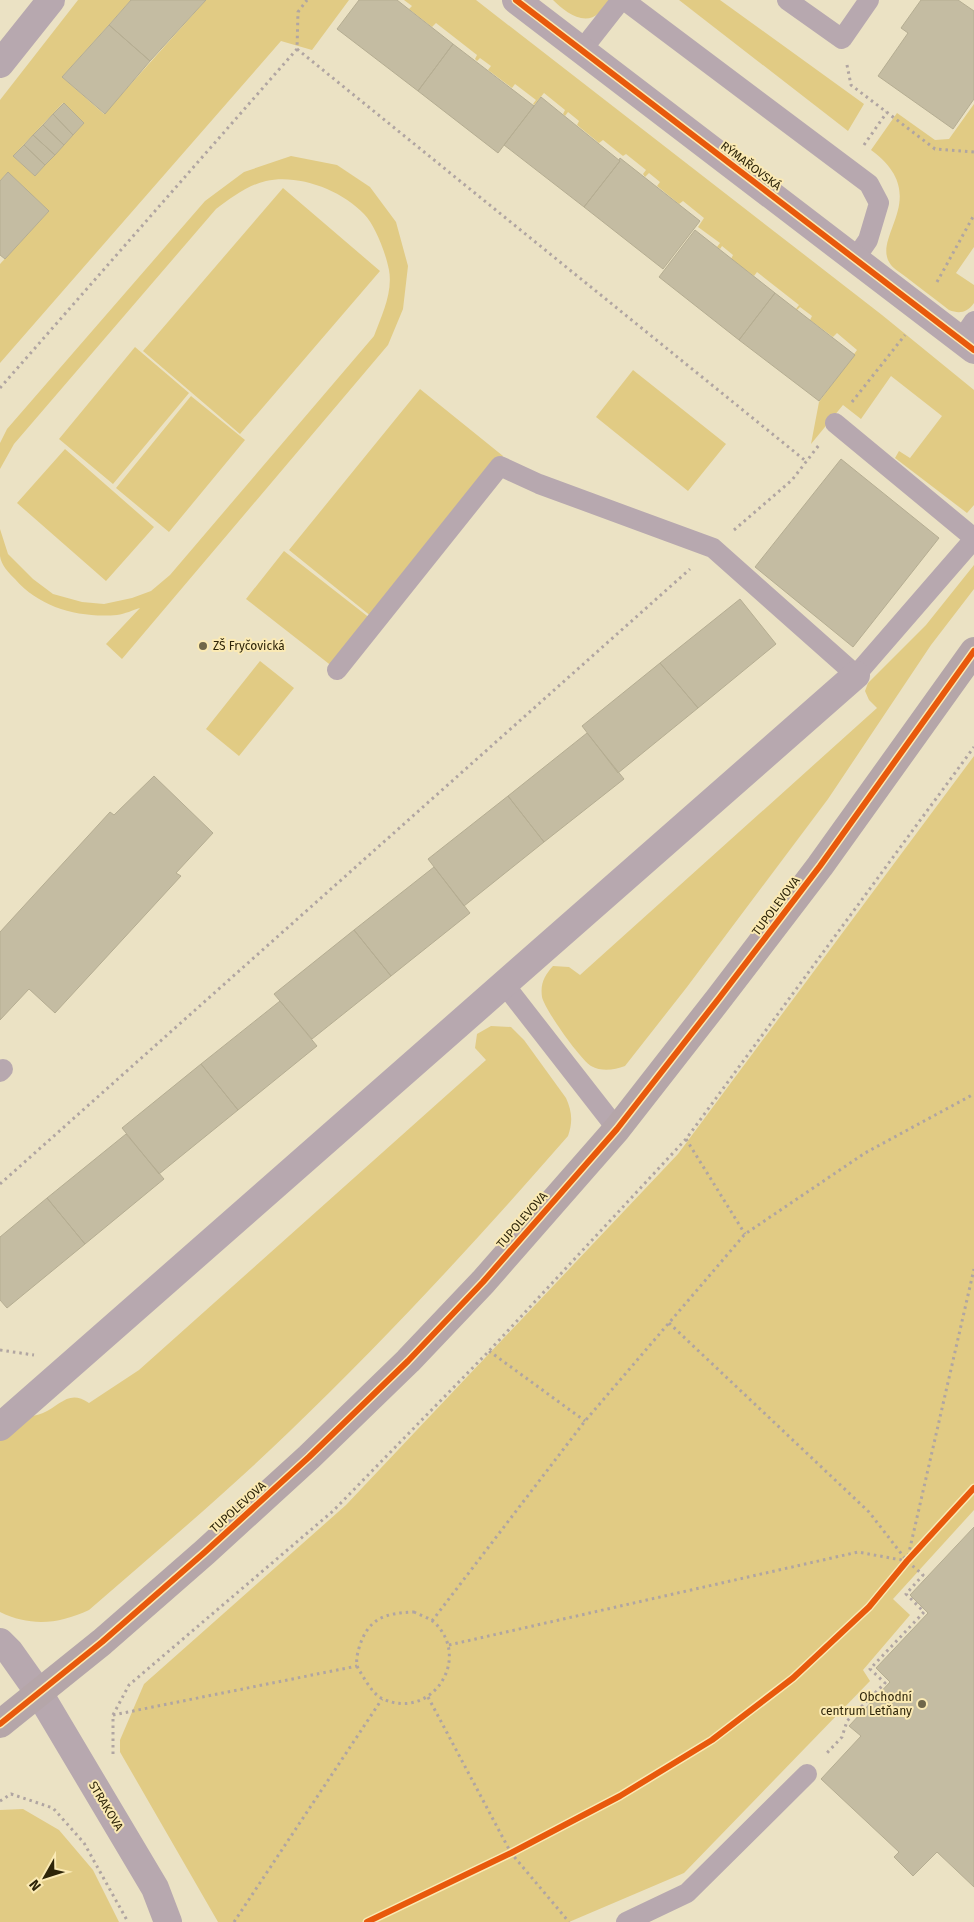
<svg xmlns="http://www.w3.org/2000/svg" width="974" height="1922" font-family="'Fira Sans',sans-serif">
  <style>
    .green { fill: #e1cb84; fill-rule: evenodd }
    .building { fill: #c4bca2; stroke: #b5ad92 }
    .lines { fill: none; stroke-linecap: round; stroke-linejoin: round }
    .path { stroke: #b0a5a2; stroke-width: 3; stroke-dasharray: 2.5 4; stroke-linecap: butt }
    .service { stroke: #b7a8af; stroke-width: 20 }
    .minor { stroke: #b7a8af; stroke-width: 28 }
    .secondary { stroke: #b5a6a9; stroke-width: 28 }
    .cycleway-casing { stroke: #fbeab4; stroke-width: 9 }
    .cycleway { stroke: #e8590c; stroke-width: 6 }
    .poi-dot { fill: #70674a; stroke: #fbeab4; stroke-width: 2 }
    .labels { text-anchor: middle; stroke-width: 4; stroke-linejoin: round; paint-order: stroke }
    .street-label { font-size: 12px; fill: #2e2509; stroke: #fbeab4 }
    .poi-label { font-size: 12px; fill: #2e2509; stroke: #fbeab4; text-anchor: start }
  </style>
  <rect width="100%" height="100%" fill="#ebe2c4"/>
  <path class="green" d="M78,0H131L62,77L104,114L206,0H349L312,50L281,41L0,363V264L49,211L8,172L0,181V100ZM63,103L84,123L35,176L13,156Z
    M404,0H476L882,315L974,390V505L967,513L895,458L899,451L910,458L942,416L891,376L861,419L843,405L811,444L819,402L857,350L837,333L833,337L810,320L812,316L800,307L797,310L796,309L799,305L757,272L754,276L731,259L733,255L722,246L720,249L717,247L720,243L698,227L704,218L683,201L679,204L657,186L660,182L649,173L645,177L643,174L646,170L626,154L623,156L603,140L599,143L577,125L579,121L568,112L565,116L563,114L565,110L544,93L534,105L533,104L536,100L515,84L512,88L488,70L491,66L480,58L477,61L475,59L477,55L436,23L432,27L409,9L412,6Z
    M553,0H610C607,4 603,10 599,13C584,27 564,11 553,0Z
    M679,0H720L864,104L848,131Z
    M974,104V247L956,273L974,285V303C967,313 959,314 949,310C935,299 920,288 906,277C901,273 894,269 891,265C869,237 935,197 871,150L897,113L935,140L949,139Z
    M291,156L337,165L370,187L396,222L408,266L403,309L388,345L122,659L106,644L140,608C133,610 125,614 117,615C79,618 40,608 15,579C9,573 1,565 0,556C0,548 0,538 0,529L8,554L33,579L53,594L82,602L104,604L132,598L151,591L170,575L374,336C382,315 393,292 389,270C386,254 375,225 364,214C341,190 299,174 266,181C248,185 231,198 216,209L14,444L0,469V443L7,429L205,201L244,172Z
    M283,188L380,271L240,434L143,351Z
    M135,347L189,393L113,484L59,439Z
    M633,370L726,444L688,491L596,417Z
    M420,389L503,456L372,617L289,550Z
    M191,396L245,440L169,532L116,488Z
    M65,449L154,527L106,581L17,503Z
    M284,551L371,619L333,667L246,599Z
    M974,565V589L931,645L828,799L687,987L625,1066C614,1070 602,1072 591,1066C580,1059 545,1010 542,997C540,983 545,975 553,966L569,967L580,975L877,708L869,700L865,691L868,683L926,625Z
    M260,661L294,688L239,756L206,729Z
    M974,756V1510L893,1599L910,1615L863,1670L870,1681L684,1873L569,1922H218L120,1752V1740L144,1684L346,1505L678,1154Z
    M491,1026L511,1027L524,1040L566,1098C572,1111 573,1122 568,1136C479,1238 388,1337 290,1431C226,1493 157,1551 89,1610C59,1624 31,1627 0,1612V1419C14,1418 30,1418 43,1413C61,1405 69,1389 89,1403L139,1370L486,1060L475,1048L477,1034Z
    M23,1809L59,1830L93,1870L119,1922H0V1810Z"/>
  <path class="building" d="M131,0H206L150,61L109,25Z
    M359,0H397L453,44L418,91L337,29Z
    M921,0H958L974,11V99L953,129L878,76L908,33L901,28Z
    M109,25L150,61L105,114L62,77Z
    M453,44L534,106L498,153L418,91Z
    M541,97L620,161L584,207L504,145Z
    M64,103L84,123L73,135L53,114Z
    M53,114L73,135L64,145L43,125Z
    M43,125L64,145L55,155L33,135Z
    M33,135L55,155L45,165L24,145Z
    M24,145L45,165L35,176L13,156Z
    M620,158L700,221L663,269L584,207L620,161L619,160Z
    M8,172L49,211L5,259L0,255V181Z
    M695,230L775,293L739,340L659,277Z
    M775,293L855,355L819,401L739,340Z
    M841,459L939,538L853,647L755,567Z
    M740,599L776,644L698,708L660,663Z
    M660,663L698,708L618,773L582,726Z
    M587,733L624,779L544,842L508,796Z
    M154,776L213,833L176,873L181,876L55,1013L29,989L0,1020V932L110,812L114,815Z
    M508,796L544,842L464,906L428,859Z
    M434,867L470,913L391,976L354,930Z
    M354,930L391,976L312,1039L274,994Z
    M280,1001L317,1046L238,1110L201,1064Z
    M201,1064L238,1110L159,1174L122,1128Z
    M126,1134L164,1179L85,1244L47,1198Z
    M47,1198L85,1244L7,1308L0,1300V1237Z
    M974,1527V1887L937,1852L913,1876L894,1857L899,1852L821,1779L861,1736L849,1726L890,1682L876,1668L928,1613L910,1595Z"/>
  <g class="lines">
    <path class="path" d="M297,49L807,462
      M847,65L851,85L935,149L974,152
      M864,145L887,112
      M937,282L974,215
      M0,388L297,49L298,12L307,0
      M852,402L905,335
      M734,530L792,480L819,445
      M686,1139L745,1234
      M0,1184L690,569
      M669,1323L869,1512L907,1561L923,1575L906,1594L924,1612L870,1669L885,1683L847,1721L842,1737L825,1755
      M0,1350L34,1355
      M489,1351L585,1421
      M414,1612C420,1615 429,1618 434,1622C473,1659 431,1721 383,1699C372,1694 365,1679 359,1670C355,1664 357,1655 359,1648C368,1618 385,1613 414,1612Z
      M432,1621L585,1421L745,1234L865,1153L974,1094
      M449,1645L858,1552L907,1561L974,1269
      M428,1697L511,1853L569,1922
      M113,1715L357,1666
      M113,1754V1715L129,1685L333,1511L489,1351L686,1139L974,747
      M0,1801L11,1794L53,1808L84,1843L128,1922
      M234,1922L382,1699"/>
    <path class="service" d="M624,0L869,184L879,203L868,240L855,259
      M787,0L842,39L869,0
      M581,51L621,0
      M961,340L974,321
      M835,423L974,538
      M337,670L500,466L539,484L713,548L856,675L974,539
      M504,984L617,1129
      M0,1072L3,1069
      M626,1922L687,1893L807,1774"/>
    <path class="minor" d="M516,0L974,350
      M0,64L51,0
      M0,1427L856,675
      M0,1642L10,1652L39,1693L155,1888L168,1922"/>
    <path class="secondary" d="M0,1724L102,1642L205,1552L309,1457L408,1361L483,1282L617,1129L720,997L820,866L974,651"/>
    <g class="cycleway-casing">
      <path id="cycleway" d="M516,0L974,350
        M0,1724L102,1642L205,1552L309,1457L408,1361L483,1282L617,1129L720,997L820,866L974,651
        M367,1922L511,1853L620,1796L712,1740L793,1678L869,1607L907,1561L974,1488"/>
    </g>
    <use href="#cycleway" class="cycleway"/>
  </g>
  <g class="poi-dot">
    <circle cx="203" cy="646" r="5"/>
    <circle cx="922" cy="1704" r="5"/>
  </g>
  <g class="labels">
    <g class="street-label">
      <text transform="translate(751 166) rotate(37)" y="4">RÝMAŘOVSKÁ</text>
      <text transform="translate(776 906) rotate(-53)" y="4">TUPOLEVOVA</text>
      <text transform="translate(522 1220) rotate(-49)" y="4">TUPOLEVOVA</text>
      <text transform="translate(238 1507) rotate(-42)" y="4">TUPOLEVOVA</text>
      <text transform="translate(106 1806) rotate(59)" y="4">STRAKOVA</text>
    </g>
    <g class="poi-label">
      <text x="213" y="650">ZŠ Fryčovická</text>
      <text x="912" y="1701" text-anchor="end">Obchodní<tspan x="912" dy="14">centrum Letňany</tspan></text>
    </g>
  </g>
  <g transform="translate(45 1877) rotate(231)" stroke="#fbeab4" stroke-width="4" paint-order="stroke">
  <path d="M0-4L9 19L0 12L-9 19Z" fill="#2e2509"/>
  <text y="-8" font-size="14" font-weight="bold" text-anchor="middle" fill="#2e2509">N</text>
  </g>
</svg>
